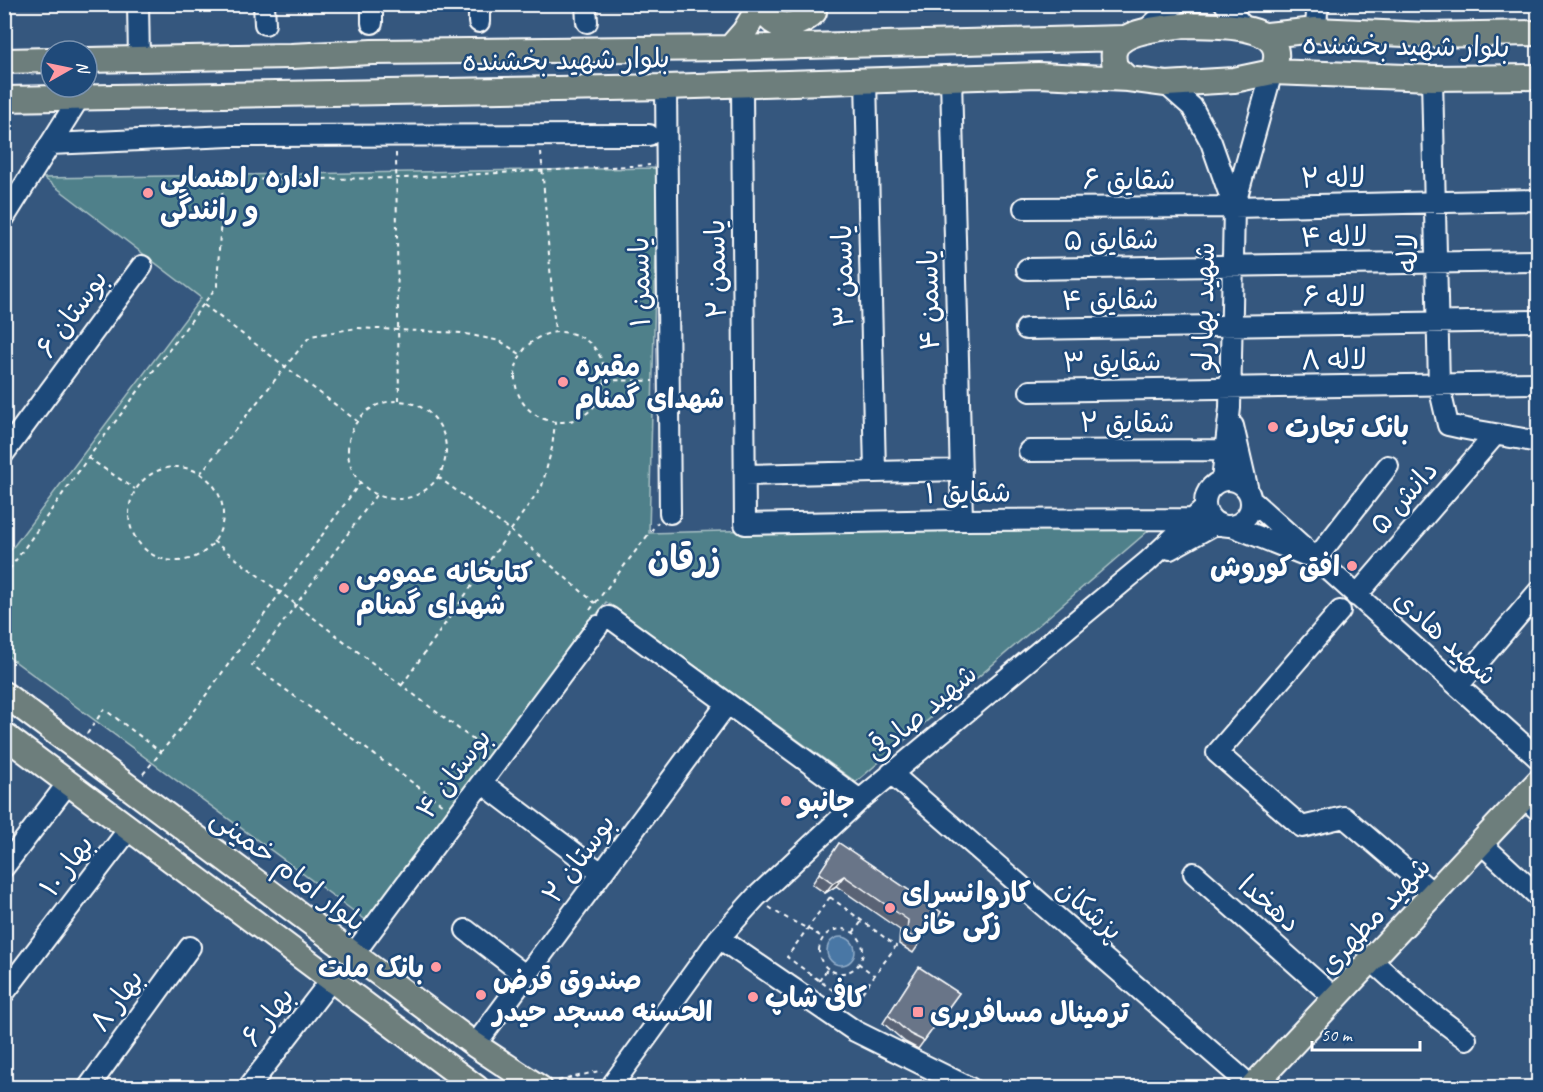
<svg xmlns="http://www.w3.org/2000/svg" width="1543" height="1092" font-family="Caveat,'Playpen Sans Arabic',sans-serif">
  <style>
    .green { fill: #50808a; stroke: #a8c0c4; stroke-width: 1.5 }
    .water { fill: #4977a5; stroke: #92adc9; stroke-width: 1.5 }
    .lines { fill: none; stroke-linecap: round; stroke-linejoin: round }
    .minor-casing { stroke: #fff; stroke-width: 24 }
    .major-casing { stroke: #fff; stroke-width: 28 }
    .path { stroke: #fff; stroke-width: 2; stroke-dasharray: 4.5 4.5; stroke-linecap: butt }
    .minor { stroke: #1f4a7a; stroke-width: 20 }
    .major { stroke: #6d7e7c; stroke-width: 24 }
    .wall { fill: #5a6475; stroke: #fff; stroke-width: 1.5 }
    .shaded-wall { fill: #4a515f; stroke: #fff; stroke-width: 1.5 }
    .building { fill: #697488; stroke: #fff; stroke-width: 1.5 }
    .poi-dot { fill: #ff9aa2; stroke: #1f4a7a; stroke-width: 2 }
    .labels { text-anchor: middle; stroke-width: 5; stroke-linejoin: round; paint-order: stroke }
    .street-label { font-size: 28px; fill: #fff; stroke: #1f4a7a }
    .poi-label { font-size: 28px; font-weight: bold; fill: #fff; stroke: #1f4a7a; text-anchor: start }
    .district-label { font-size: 34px; font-weight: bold; fill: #fff; stroke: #1f4a7a }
  </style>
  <rect width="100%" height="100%" fill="#35577e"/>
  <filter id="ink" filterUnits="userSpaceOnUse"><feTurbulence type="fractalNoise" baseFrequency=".0167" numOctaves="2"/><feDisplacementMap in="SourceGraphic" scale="12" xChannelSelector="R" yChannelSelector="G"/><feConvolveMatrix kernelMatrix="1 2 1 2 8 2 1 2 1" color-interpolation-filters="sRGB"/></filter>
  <g filter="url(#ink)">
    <path class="green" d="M658,168L649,533L1162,519L856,782L606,602L367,921L5,654L4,559L201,298L44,178Z"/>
    <path class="water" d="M827 951a14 14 0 1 1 28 0a14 14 0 1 1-28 0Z"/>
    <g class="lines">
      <g class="minor-casing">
        <path id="minor" d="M138,4L139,59
          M264,4L265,24
          M372,4V23
          M479,4V22
          M586,4L587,22
          M1225,4L1246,30
          M1316,30L1317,11L1320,4
          M1145,31L1175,4
          M951,78L962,520
          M1432,78L1439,386L1448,425C1478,432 1508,436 1538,442
          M866,79L875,472
          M1166,84L1192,107L1211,142L1234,207
          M742,85L745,524L962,520L1191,519
          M666,87L670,513
          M50,144L230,136L649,135
          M1024,208L1234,207L1538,200
          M4,218L79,98
          M1027,269L1538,261
          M1026,329L1538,321
          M1030,391L1538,383
          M1233,426L1248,491
          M1029,451L1226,450
          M4,453L142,266
          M745,475L961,470
          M1205 503a23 23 0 1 1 46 0a23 23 0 1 1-46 0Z
          M1222,480L1230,408L1234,207L1272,72
          M1251,500L1538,758
          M1232,526L1305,555
          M1170,549L1217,523
          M1316,559L1388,466
          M1356,596L1494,436
          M1340,611L1217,753L1302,827L1344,817L1434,894
          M609,617L860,800
          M1458,686L1538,592
          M891,773L1253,1088
          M482,783L601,873
          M1524,797L1538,810
          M1482,844L1538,896
          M4,867L68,783
          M1194,873L1336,999
          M466,930L526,976
          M719,938L855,1031L970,1088
          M353,955L598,626
          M1372,961L1420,1004L1466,1039
          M4,993L129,829
          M475,1045L727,704
          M88,1088L190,947
          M248,1088L331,980
          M610,1088L719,938L756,897L860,800L1147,562L1205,508"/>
      </g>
      <g class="major-casing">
        <path id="major" d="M760,5C763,9 765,15 769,18C782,32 803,23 814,12
          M1187,25C1217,26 1295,21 1272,72L1234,80L1166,84L1128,79L1115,67C1114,62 1113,56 1114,52C1119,29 1167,28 1187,25Z
          M1267,35L1316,30L1427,35L1538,33
          M730,48L744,32L761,4
          M87,60L291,56L372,52L730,48L1123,38
          M4,61L51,60
          M1272,72L1432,78L1538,77
          M4,99L666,87L1038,75L1128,79
          M4,694L475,1045L540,1088
          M4,735L477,1088
          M1251,1088L1538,782"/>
      </g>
      <path class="path" d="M541,152L555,332
        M396,153L399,400
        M204,305L357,421
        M515 377a45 45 0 1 1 90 0a45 45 0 1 1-90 0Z
        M606,380L653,381
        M348 450a49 49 0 1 1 98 0a49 49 0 1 1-98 0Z
        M88,458L135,489
        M129 514a47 47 0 1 1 94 0a47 47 0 1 1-94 0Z
        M200,474L310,336L357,328L461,333L500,341L520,354
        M438,477L511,531L595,603
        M376,495L252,665L443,805
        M213,541L485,749
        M4,577L88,458L217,286L223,180L403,178L650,165
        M590,610L658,522
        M402,685L542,486L552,448L555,423
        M87,734L104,709L161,752
        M143,774L190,717L360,483
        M830,897L896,946L853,1005L787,957Z
        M769,907C786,920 806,926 823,938
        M819 951a22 22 0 1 1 44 0a22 22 0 1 1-44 0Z
        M853,933L862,921
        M858,963L875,976
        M819,981L828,968
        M558,1081L599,1071L602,1072"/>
      <use href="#minor" class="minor"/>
      <use href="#major" class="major"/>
    </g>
    <path class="wall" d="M839,843L941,912L913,953L899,944L900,930L836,886L825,893L812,884Z
      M914,975L959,993L918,1049L905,1042L883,1023Z"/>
    <path class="shaded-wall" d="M844,876L836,886L825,893L833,883Z"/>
    <path class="building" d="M839,843L941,912L920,942L907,933L908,920L844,876L833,883L819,873Z
      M919,967L959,993L924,1041L910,1034L888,1015Z"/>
  </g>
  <g class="poi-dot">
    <circle cx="148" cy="193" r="6"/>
    <circle cx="563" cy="382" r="6"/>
    <circle cx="1273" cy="427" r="6"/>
    <circle cx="1352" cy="566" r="6"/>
    <circle cx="344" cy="588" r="6"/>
    <circle cx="786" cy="801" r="6"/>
    <circle cx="890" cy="908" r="6"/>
    <circle cx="436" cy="967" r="6"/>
    <circle cx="481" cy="995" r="6"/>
    <circle cx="753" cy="997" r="6"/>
    <rect x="912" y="1006" width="12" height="12" rx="3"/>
  </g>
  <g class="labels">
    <g class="street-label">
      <text transform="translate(1406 45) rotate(1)" y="10">بلوار شهید بخشنده</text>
      <text transform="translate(566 59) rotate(-1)" y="10">بلوار شهید بخشنده</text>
      <text transform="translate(1333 177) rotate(-1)" y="10">لاله ۲</text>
      <text x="1129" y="189">شقایق ۶</text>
      <text transform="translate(1334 236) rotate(-1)" y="10">لاله ۴</text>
      <text transform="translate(1111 239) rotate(-1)" y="10">شقایق ۵</text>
      <text transform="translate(1407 253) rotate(-91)" y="10">لاله</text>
      <text transform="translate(715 269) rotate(-91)" y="10">یاسمن ۲</text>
      <text transform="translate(842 276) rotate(-91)" y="10">یاسمن ۳</text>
      <text transform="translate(639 282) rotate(-91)" y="10">یاسمن ۱</text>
      <text x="1334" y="306">لاله ۶</text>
      <text transform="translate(1110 299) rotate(-1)" y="10">شقایق ۴</text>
      <text transform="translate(928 300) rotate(-91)" y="10">یاسمن ۴</text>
      <text transform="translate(1203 307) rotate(-89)" y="10">شهید بهارلو</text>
      <text transform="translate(71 313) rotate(-54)" y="10">بوستان ۶</text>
      <text transform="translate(1334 359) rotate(-1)" y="10">لاله ۸</text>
      <text transform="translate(1112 361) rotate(-1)" y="10">شقایق ۳</text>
      <text x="1127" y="432">شقایق ۲</text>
      <text transform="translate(968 492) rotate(-1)" y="10">شقایق ۱</text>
      <text transform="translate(1403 497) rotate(-49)" y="10">دانش ۵</text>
      <text transform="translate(1446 637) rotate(42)" y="10">شهید هادی</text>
      <text transform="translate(921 712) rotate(-40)" y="10">شهید صادقی</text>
      <text transform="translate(453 773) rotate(-53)" y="10">بوستان ۴</text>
      <text transform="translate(578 858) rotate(-54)" y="10">بوستان ۲</text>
      <text transform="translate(66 865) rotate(-53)" y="10">بهار ۱۰</text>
      <text transform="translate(289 869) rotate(37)" y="10">بلوار امام خمینی</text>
      <text transform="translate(1270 903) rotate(41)" y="10">دهخدا</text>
      <text transform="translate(1090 909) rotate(41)" y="10">پزشکان</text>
      <text transform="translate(1374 915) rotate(-47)" y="10">شهید مطهری</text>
      <text transform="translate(116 1000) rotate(-54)" y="10">بهار ۸</text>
      <text transform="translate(267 1016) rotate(-52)" y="10">بهار ۶</text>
    </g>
    <g class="poi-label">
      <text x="160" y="187">اداره راهنمایی<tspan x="160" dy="32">و رانندگی</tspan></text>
      <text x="575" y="376">مقبره<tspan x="575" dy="32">شهدای گمنام</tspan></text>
      <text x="1285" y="437">بانک تجارت</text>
      <text x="1340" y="576" text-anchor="end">افق کوروش</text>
      <text x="356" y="582">کتابخانه عمومی<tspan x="356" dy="32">شهدای گمنام</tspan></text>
      <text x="798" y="811">جانبو</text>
      <text x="902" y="902">کاروانسرای<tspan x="902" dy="32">زکی خانی</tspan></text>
      <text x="424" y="977" text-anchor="end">بانک ملت</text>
      <text x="493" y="989">صندوق قرض<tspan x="493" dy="32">الحسنه مسجد حیدر</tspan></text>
      <text x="765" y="1007">کافی شاپ</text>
      <text x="930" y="1022">ترمینال مسافربری</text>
    </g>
    <g class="district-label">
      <text x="684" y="570">زرقان</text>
    </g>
  </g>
  <rect width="1543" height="1092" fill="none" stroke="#1f4a7a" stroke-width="24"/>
  <rect x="12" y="12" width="1519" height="1068" fill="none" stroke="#fff" stroke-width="2" filter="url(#ink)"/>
  <g transform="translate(69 69) rotate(81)"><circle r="28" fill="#1f4a7a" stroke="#7992af" stroke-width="1.5"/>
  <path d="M0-4.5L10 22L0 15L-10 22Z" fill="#ff9aa2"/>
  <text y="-9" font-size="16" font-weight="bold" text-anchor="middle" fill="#ffffff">N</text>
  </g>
  <path d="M1312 1041v9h108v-9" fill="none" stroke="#ffffff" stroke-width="3"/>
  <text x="1321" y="1041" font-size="18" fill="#ffffff" stroke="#1f4a7a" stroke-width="4.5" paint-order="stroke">50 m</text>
</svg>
